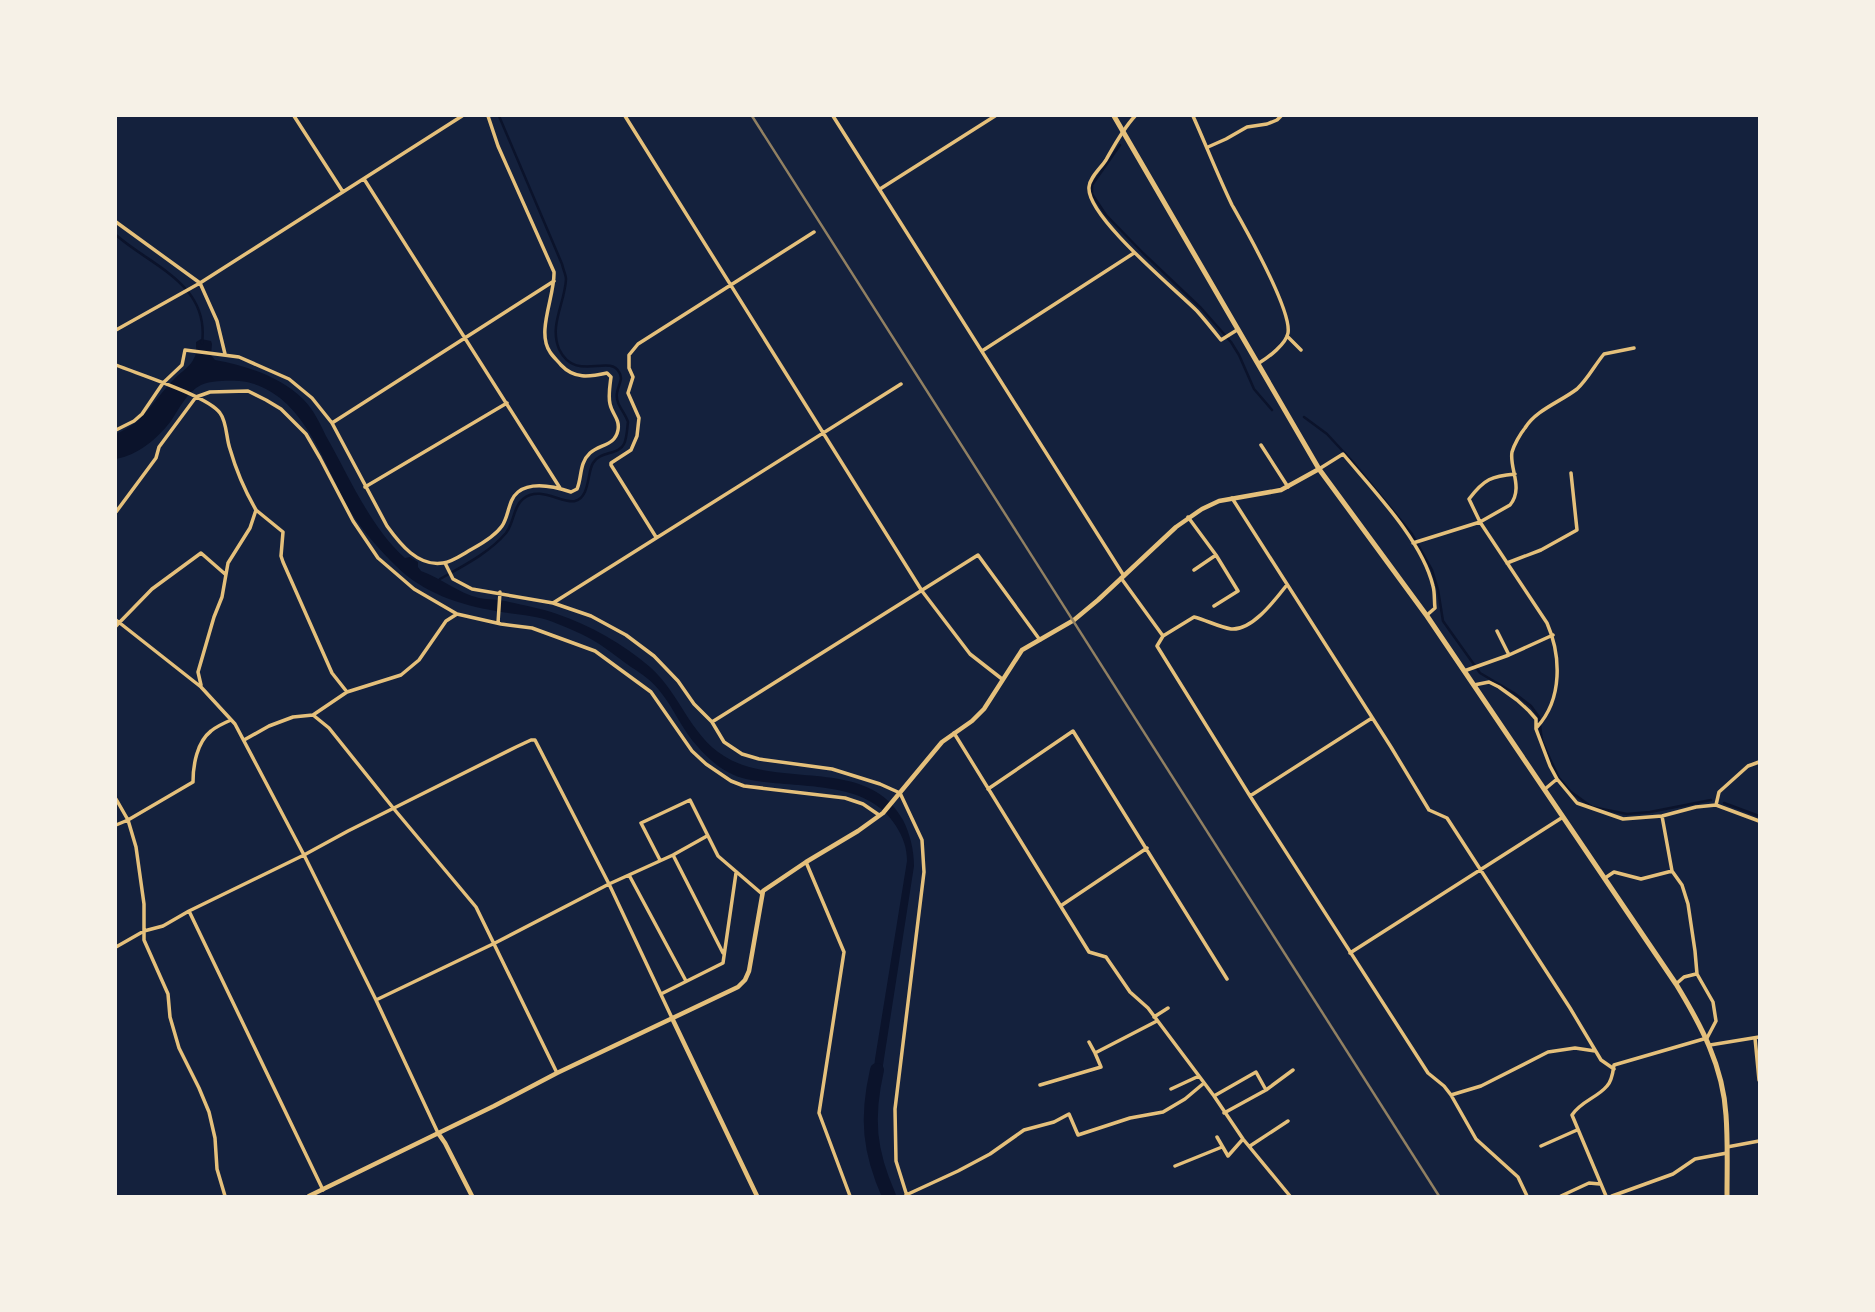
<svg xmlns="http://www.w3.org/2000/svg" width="1875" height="1312" font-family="Figtree,sans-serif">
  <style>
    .water { fill: #0b132b }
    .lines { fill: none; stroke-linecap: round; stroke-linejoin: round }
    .stream { stroke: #0b132b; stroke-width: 2.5 }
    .river { stroke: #0b132b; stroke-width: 14 }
    .minor { stroke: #e5c07b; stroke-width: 3.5 }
    .tertiary { stroke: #e5c07b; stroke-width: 4.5 }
    .secondary { stroke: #e5c07b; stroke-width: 5 }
    .rail { stroke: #918062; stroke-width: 2.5 }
  </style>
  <rect width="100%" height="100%" fill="#14213d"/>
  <path class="water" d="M201,339L211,341L212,344L211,355L215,360C247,366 279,376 303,399C314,410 319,422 326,436C349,476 370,527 405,558L410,557L418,562V567L421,571C441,578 458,593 479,598C488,600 497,599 505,601C522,605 541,608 557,614C590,625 623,644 650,667C679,692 690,735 724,756C777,790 868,755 903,820C910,834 914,850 914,866L881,1078L874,1087L872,1086L875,1059L907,861C907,848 903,837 896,826C866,777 794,790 746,779C727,775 710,761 698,747C682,730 674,708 659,690C651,680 642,674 631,667C622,661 614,654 605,648C590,637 571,629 553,622C535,615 515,615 496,611C460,605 423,593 396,566C380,550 365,534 352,514C325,469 306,395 247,382C236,380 211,380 201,385C187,392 179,409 171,421C157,439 138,455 116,459V434C145,422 154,399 175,378C181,372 191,366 194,358C197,354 196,347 196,342Z"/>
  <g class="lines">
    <path class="stream" d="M1120,145L1092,185V194L1106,215L1143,253L1201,308L1231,342L1239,355L1254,389L1272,410
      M116,235C151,266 210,284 202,343
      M1304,417L1327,434L1352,461L1412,534L1432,570L1438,590L1443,621L1480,673L1514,693L1531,706L1539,717L1542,741L1550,759L1559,778L1571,792L1592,807L1627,814L1650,812L1711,800
      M440,579C463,566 489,553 506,533C514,523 513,507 523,499C540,485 562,504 575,501C590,497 587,473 593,463C600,451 619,455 624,444C627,438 627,429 628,422C625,412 615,404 617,393C618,385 624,379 619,372C609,354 575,383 559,349C549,325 565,303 566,279C566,275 563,269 562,264L499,116
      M1724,803L1759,816"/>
    <path class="river" d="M877,1070C866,1118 869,1151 889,1196"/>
    <path class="minor" d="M294,116L343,192
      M625,116L922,591L970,654L1002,679
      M833,116L1124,576
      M1135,116C1123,129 1115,144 1106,160C1100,169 1090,177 1089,187C1086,216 1176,290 1197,311C1205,320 1213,330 1221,340L1237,330
      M1193,116C1206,145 1218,176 1232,205C1245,228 1292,310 1288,333C1286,344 1269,357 1259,363
      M1208,147L1226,139L1247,127L1267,124L1277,120L1281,116
      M364,179L560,488
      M880,189L995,116
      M116,222L200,283L217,321L225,354
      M116,330L200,283L462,116
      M1287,336L1301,350
      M982,351L1134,253
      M116,365C138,374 208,396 220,413C227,422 226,438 230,449C236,470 245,491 256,510L250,528L228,563L222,597L214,617L198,672L201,685
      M332,423L554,281
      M116,430L134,421L142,414L163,383L182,365L185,350L239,357L289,379L312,398L332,423L387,526C400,544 418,567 443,563C452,562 463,554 472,549C483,543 495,536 502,526C509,516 508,500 518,492C532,481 556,487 571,492L577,489C582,478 579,463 590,453C600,444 615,446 618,430C620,419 612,414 610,404C608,396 610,385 611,377L607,373C589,377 574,379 561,365C558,361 553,357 550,352C536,332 555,296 554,272L498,146L488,116
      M1261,445L1288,487
      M1319,469L1343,454C1373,490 1422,540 1433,586C1435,593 1434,601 1435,608L1427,615
      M1515,474C1492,476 1484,479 1469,499L1480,522L1510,505C1524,488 1509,468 1512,452C1514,445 1520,434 1525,428C1536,410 1560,402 1577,389C1588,379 1594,366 1604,354L1634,348
      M365,487L507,403
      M1232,498L1391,747L1429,810L1447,818L1570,1008L1601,1060L1614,1069
      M256,510L283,532L281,556L283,562L332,673L347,692
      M116,512L156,458L159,447L196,397L210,392L248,391L266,400L281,409L306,434L320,458L353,521L378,558L414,589L457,614
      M1188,517L1216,555L1238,591L1214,606
      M656,537L611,465V463L631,450L637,436L639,418L628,393L633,377L629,368V355L638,344L814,232
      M1413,543L1480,522L1547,623C1561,655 1563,699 1537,727
      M445,563L453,579L472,589L553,603L591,616L626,635L654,656L678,681L694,704L712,722L724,742L742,754L759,759L832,769L880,784L900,793L922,840L924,872L895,1109L896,1161L907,1196
      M1507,563L1541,550L1577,530L1571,473
      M1194,570L1216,555
      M1121,578L1163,636
      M1286,586C1275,600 1252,631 1231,629C1219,627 1206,620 1194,617L1163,636L1157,646L1250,796L1428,1073L1444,1086L1451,1095L1476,1139L1518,1177L1527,1196
      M553,603L901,384
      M116,620L201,687L235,724L304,855L376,1000L438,1133
      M498,623L500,592
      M116,626L152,589L201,553L225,574
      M1497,631L1509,655
      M1464,671L1509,655L1553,635
      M1474,685L1489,682L1499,687L1517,700L1529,711L1536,719V729L1550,766L1557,779L1577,803L1623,819L1662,816L1696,807L1716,805L1759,821
      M313,715L329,728L394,809L476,907L557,1073
      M712,722L978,555L1040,640
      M954,733L1089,952L1106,957L1130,992L1148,1008L1214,1096L1243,1139L1290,1196
      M244,740L269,726L293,717L313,715L347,692L401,675L419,660L446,621L457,614L501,624L532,628L595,651L651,692L692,751L706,764L731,781L744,786L845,798L863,804L879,815
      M988,789L1073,731L1227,979
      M1545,789L1557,779
      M1250,796L1372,718
      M116,799L128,820L136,847L144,904V940L168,994L170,1017L179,1048L199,1088L209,1112L215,1138L217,1169L225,1196
      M1716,805L1719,792L1748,766L1759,762
      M116,825L128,820L193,782C193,765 197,742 211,731C217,726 224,723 231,720
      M673,855L723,953
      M660,860L641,823L690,800L718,856L761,893
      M806,862L844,952L819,1113L850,1196
      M629,875L686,981
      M1605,878L1614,872L1641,879L1672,871
      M1062,905L1147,848
      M189,911L323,1190
      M116,947L144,931L163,926L189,911L304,855L348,831L516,747L531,740H535L609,884L672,1018
      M1350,953L1563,817
      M1676,984L1684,977L1696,974
      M661,994L723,963L736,873
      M376,1000L495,943L609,884L673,855L707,836
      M1154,1017L1168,1008
      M1755,1038L1759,1080
      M1089,1042L1095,1053
      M1710,1045L1759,1037
      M1040,1085L1101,1067L1095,1053L1157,1021
      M1171,1089L1199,1076
      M1451,1095L1481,1086L1548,1052L1575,1048L1595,1051
      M1214,1096L1256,1072L1266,1090
      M1224,1113L1266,1090L1293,1070
      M1217,1137L1228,1156L1243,1139
      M1250,1146L1288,1121
      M1541,1146L1577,1130
      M1727,1147L1759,1141
      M1175,1166L1222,1147
      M906,1195L958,1171L990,1154L1024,1130L1054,1122L1069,1114L1078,1135L1130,1118L1163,1112L1185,1099L1204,1083
      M1561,1196L1589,1183L1600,1184
      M1606,1196L1572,1115C1581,1101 1597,1098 1607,1086C1612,1081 1613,1072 1614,1065L1707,1038L1716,1021L1713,1002L1697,974L1695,951L1688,904L1682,885L1672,871L1662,816
      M1612,1196L1673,1174L1695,1159L1727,1153"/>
    <path class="tertiary" d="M672,1018L757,1196
      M438,1133L445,1143L472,1196
      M309,1196L494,1106L557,1073L738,987L745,980L749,971L763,891L806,862L858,831L883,813L942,742L972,721L984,709L1022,650L1074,620L1098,600L1176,527L1202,509L1219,501L1281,490L1319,469"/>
    <path class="secondary" d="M1114,116L1319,469L1427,616L1676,984C1701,1025 1723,1066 1726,1115C1728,1142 1727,1169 1727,1196"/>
    <path class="rail" d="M752,116L1439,1196"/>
  </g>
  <rect width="1875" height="1312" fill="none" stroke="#f6f1e7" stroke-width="234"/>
</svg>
